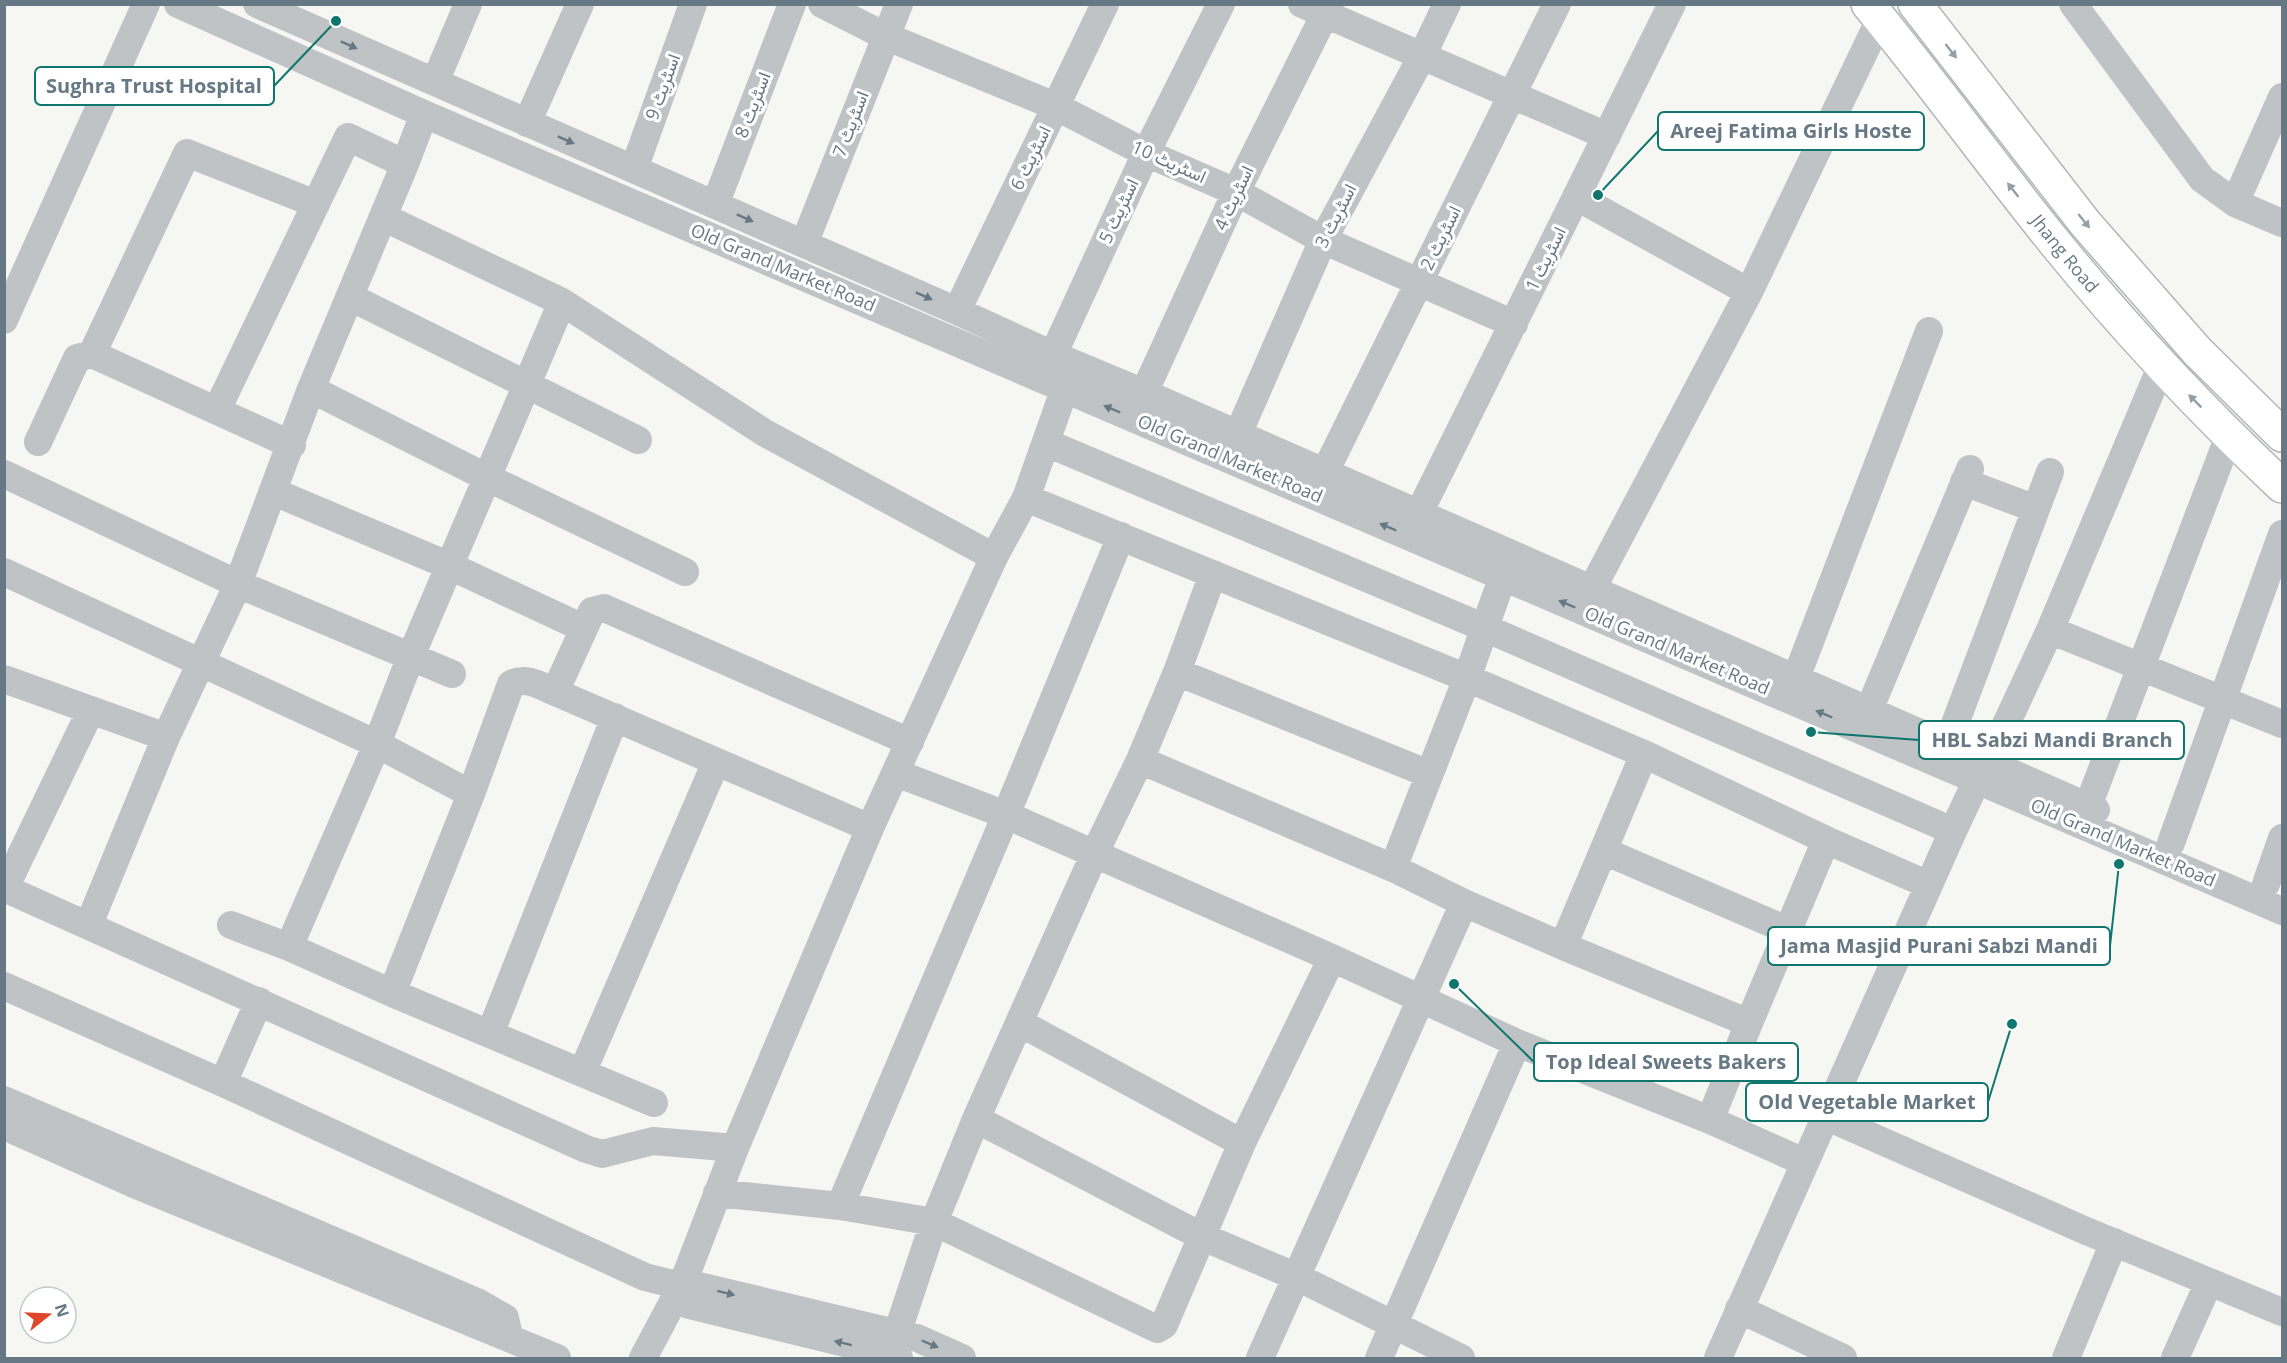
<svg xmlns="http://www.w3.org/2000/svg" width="2287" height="1363" font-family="'Open Sans',Vazirmatn,sans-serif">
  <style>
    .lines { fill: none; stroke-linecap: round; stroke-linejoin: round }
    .highway-casing { stroke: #b2b6b9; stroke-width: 36 }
    .minor { stroke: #bfc3c6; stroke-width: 28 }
    .highway { stroke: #fff; stroke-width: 33 }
    .oneway { fill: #667883 }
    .oneway2 { fill: #94a0a8 }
    .labels { text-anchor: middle; stroke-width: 6; stroke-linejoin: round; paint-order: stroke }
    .street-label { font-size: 18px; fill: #667883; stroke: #fff }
    .leader { fill: none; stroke: #0f766e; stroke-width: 2 }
    .callout-dot { fill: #0f766e; stroke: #fff; stroke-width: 2 }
    .callout { fill: #fff; stroke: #0f766e; stroke-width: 2 }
    .callout-label { font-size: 20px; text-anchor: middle; font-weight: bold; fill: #667883 }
  </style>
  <rect width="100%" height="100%" fill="#f6f6f3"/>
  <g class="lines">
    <g class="highway-casing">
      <g id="highway">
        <path id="s1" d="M1868,4C1933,83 1992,165 2056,244C2126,330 2201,410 2282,486"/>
        <path d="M1915,4L2085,223L2197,351L2282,435"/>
      </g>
    </g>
    <path class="minor" d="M178,4L424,114L2282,911
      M257,4L957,311L1053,355L1144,393L2096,810
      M822,4L885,36L1055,106L1146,153L1236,192L1323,240L1514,324
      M1302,4L1607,136
      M2073,4L2202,179L2235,203L2282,223
      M435,82L468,4
      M527,123L580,4
      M634,169L693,4
      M1577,197L1749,292
      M2235,203L2282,97
      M715,205L792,4
      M383,217L562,302
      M804,244L899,4
      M350,297L638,440
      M957,311L1105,4
      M4,320L146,4
      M92,354L187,153L316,204
      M1053,355L1146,153L1221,4
      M311,389L488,478L685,572
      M1144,393L1236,192L1330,4
      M217,410L348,137L405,164
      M1238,434L1323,240L1422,56L1447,4
      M38,442L77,358L92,354L292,445
      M1047,443L1485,628L1953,831
      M1325,472L1557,4
      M4,474L238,584L452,674
      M1964,482L2036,509
      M274,492L450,566L583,628
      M1026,498L1467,678L1644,754L1826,840L1929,885
      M1419,513L1672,4
      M4,572L377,744L411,656L562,302L765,433L994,557
      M1592,589L1749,292L1880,19
      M2050,630L2282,724
      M1177,672L1429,774
      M1796,678L1929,331
      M4,679L166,737
      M555,692L592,611L604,608L910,742
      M1869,710L1970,469
      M1947,745L2050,472
      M1140,760L1393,868L1464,903L1563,946L1644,754
      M896,773L1006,815L1332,958L1517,1043L1710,1120L1804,1162
      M2088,806L2229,436
      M2171,843L2282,534
      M1604,851L1789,931
      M1393,868L1467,678L1509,559
      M2266,884L2282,838
      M4,888L586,1149L602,1154L653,1141L735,1148
      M5,888L91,710
      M89,924L166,737L238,584L311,389L405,164L424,114
      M231,925L289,947L392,993L654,1103
      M1563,946L1749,1023L1826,840
      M289,947L377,744L471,794
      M4,986L223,1083L645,1277L669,1283L699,1286L917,1338L962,1358
      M392,993L471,794L511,684C526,676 541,686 555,692L870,828
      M1020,1023L1242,1143
      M490,1034L615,717
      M582,1073L716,762
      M223,1083L259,1001
      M4,1100L477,1302L505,1318L509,1336
      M1825,1116L2084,1230L2282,1312
      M976,1119L1203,1237L1297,1277L1461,1358
      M1710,1120L1749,1023
      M4,1126L134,1184L557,1358
      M717,1193L840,1206L934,1222L1157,1329L1164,1325L1242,1143L1332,958
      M840,1206L1006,815L1121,536
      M669,1283L689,1305L890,1354L899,1358
      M1739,1309L1843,1358
      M643,1358L683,1283L735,1148L870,828L994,557L1026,498L1071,371
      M889,1358L934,1222L976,1119L1094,855L1140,760L1177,672L1213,574
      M1260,1358L1464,903
      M1379,1358L1517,1043
      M1718,1358L1953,831L1977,780L1988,763L2050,630L2161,367
      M2066,1358L2114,1242
      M2175,1358L2209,1282"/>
    <use href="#highway" class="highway"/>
  </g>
  <defs><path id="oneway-solid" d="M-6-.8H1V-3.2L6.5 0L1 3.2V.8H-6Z" transform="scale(1.5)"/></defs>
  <g class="oneway">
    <use href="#oneway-solid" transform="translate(349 45) rotate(24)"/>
    <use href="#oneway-solid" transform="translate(566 140) rotate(24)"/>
    <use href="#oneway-solid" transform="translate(745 218) rotate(24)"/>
    <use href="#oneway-solid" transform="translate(924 296) rotate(24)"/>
    <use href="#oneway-solid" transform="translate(1112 409) rotate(-157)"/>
    <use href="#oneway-solid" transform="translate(1388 527) rotate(-157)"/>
    <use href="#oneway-solid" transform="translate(1567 604) rotate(-157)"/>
    <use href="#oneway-solid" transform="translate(1824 714) rotate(-157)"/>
    <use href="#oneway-solid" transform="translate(726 1293) rotate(14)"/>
    <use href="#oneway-solid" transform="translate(843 1343) rotate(-166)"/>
    <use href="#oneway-solid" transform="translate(930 1344) rotate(23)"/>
  </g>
  <g class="oneway2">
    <use href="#oneway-solid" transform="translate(1951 51) rotate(52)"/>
    <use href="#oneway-solid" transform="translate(2013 190) rotate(-128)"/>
    <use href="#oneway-solid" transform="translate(2084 221) rotate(51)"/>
    <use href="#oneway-solid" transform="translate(2195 401) rotate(-135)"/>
  </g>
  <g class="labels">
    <g class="street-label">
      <text transform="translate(663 87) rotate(-70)" y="6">اسٹریٹ 9</text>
      <text transform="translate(753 105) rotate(-69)" y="6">اسٹریٹ 8</text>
      <text transform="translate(851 124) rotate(-69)" y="6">اسٹریٹ 7</text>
      <text transform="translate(1031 158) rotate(-64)" y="6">اسٹریٹ 6</text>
      <text transform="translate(1169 162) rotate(24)" y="6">اسٹریٹ 10</text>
      <text transform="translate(1234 198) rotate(-65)" y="6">اسٹریٹ 4</text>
      <text transform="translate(1119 211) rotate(-65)" y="6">اسٹریٹ 5</text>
      <text transform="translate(1336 216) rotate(-63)" y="6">اسٹریٹ 3</text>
      <text transform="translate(1441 238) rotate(-64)" y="6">اسٹریٹ 2</text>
      <text dy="6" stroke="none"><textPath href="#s1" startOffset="318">Jhang Road</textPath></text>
      <text transform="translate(1546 259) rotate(-64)" y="6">اسٹریٹ 1</text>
      <text transform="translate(783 268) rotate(23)" y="6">Old Grand Market Road</text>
      <text transform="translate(1230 459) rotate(23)" y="6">Old Grand Market Road</text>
      <text transform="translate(1677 651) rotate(23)" y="6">Old Grand Market Road</text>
      <text transform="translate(2123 843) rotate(23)" y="6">Old Grand Market Road</text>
    </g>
  </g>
  <path class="leader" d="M336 21L274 86M1598 195L1658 131M1811 732L1919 740M2119 864L2110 946M1454 984L1534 1062M2012 1024L1988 1102"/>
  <g class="callout-dot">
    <circle cx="336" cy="21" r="6"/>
    <circle cx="1598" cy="195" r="6"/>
    <circle cx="1811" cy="732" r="6"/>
    <circle cx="2119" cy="864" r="6"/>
    <circle cx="1454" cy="984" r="6"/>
    <circle cx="2012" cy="1024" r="6"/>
  </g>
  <g class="callout">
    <rect x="35" y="67" width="239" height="38" rx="6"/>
    <rect x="1658" y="112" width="266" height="38" rx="6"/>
    <rect x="1919" y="721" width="265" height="38" rx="6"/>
    <rect x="1768" y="927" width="342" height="38" rx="6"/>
    <rect x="1534" y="1043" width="264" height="38" rx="6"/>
    <rect x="1746" y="1083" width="242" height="38" rx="6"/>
  </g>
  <g class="callout-label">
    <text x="154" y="93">Sughra Trust Hospital</text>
    <text x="1791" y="138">Areej Fatima Girls Hoste</text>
    <text x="2052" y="747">HBL Sabzi Mandi Branch</text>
    <text x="1939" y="953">Jama Masjid Purani Sabzi Mandi</text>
    <text x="1666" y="1069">Top Ideal Sweets Bakers</text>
    <text x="1867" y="1109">Old Vegetable Market</text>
  </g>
  <rect width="2287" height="1363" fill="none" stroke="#667883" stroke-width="12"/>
  <g transform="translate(48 1315) rotate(72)"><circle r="28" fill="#ffffff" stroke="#c2c9cd" stroke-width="1.5"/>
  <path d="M0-4.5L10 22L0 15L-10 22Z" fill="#df472a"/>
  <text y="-9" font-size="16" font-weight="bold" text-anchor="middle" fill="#667883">N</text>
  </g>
</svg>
